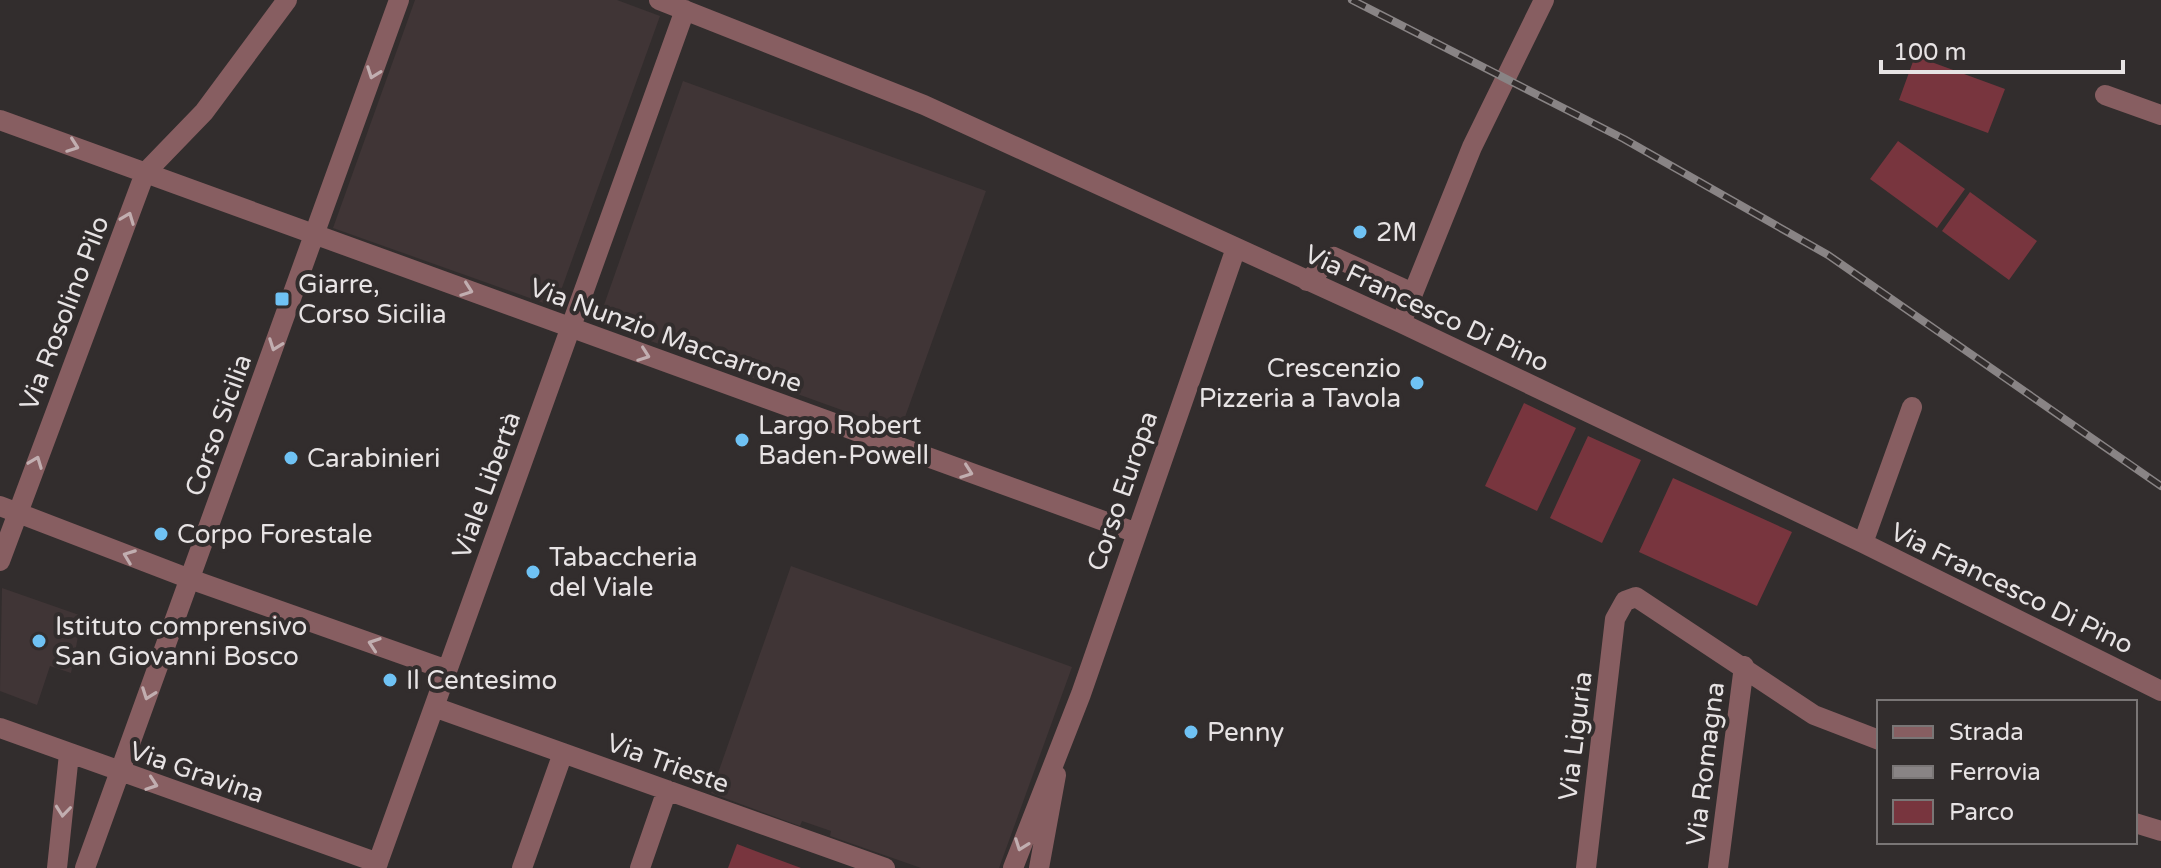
<svg xmlns="http://www.w3.org/2000/svg" width="2161" height="868" font-family="'Varela Round',sans-serif">
  <style>
    .built { fill: #403536 }
    .green { fill: #78353e }
    .lines { fill: none; stroke-linecap: round; stroke-linejoin: round }
    .minor { stroke: #875e61; stroke-width: 20 }
    .rail-casing { stroke: #898485; stroke-width: 8 }
    .rail { stroke: #322d2d; stroke-width: 5; stroke-dasharray: 15; stroke-linecap: butt }
    .oneway { stroke: #c1aeb0 }
    .poi-dot { fill: #6fc2f4; stroke: #322d2d; stroke-width: 3 }
    .labels { text-anchor: middle; stroke-width: 8; stroke-linejoin: round; paint-order: stroke }
    .poi-label { font-size: 26px; fill: #e7e3e4; stroke: #322d2d; text-anchor: start }
    .street-label { font-size: 26px; fill: #e7e3e4; stroke: #322d2d }
  </style>
  <rect width="100%" height="100%" fill="#322d2d"/>
  <path class="built" d="M415,0H617L660,16L555,307L333,228Z
    M683,81L986,191L900,431L598,322Z
    M791,566L1072,667L999,868H921L830,836L831,831L802,821L800,826L711,793Z
    M2,588L82,616L71,673L50,666L37,705L0,691Z"/>
  <path class="green" d="M1915,56L2005,89L1988,133L1899,100Z
    M1898,141L1965,189L1937,228L1870,179Z
    M1970,192L2037,241L2009,280L1942,231Z
    M1524,403L1576,428L1537,511L1485,486Z
    M1588,436L1641,460L1602,543L1550,518Z
    M1673,478L1792,532L1757,606L1639,552Z
    M737,844L801,868H728Z"/>
  <g class="lines">
    <path class="minor" d="M659,0L924,105L1401,323L1863,543L2161,691
      M2105,95L2161,115
      M0,120L1134,532
      M1307,281L1334,257L1413,293
      M1401,323L1472,147L1544,0
      M0,506L190,579L447,670
      M1863,543L1912,407
      M0,561L145,173L204,112L287,0
      M434,707L885,868
      M0,728L378,863
      M2135,823L2161,831
      M57,868L69,754
      M85,868L399,0
      M376,868L685,10
      M522,868L563,753
      M640,868L667,790
      M1013,868L1081,694L1236,248
      M1039,868L1056,775
      M1586,868L1615,619L1625,601L1636,597L1814,715L1879,740
      M1718,868L1744,666"/>
    <g class="rail-casing">
      <path id="rail" d="M1352,0L1624,139L1828,255L2161,486"/>
    </g>
    <use href="#rail" class="rail"/>
  </g>
  <defs><path id="oneway-chevron" d="M-2-3.5L2.5 0L-2 3.5" fill="none" stroke-width="1.6" stroke-linecap="round" stroke-linejoin="round" transform="scale(2)"/></defs>
  <g class="oneway">
    <use href="#oneway-chevron" transform="translate(373 73) rotate(110)"/>
    <use href="#oneway-chevron" transform="translate(73 146) rotate(20)"/>
    <use href="#oneway-chevron" transform="translate(128 218) rotate(-69)"/>
    <use href="#oneway-chevron" transform="translate(467 290) rotate(20)"/>
    <use href="#oneway-chevron" transform="translate(275 345) rotate(110)"/>
    <use href="#oneway-chevron" transform="translate(644 355) rotate(20)"/>
    <use href="#oneway-chevron" transform="translate(36 462) rotate(-69)"/>
    <use href="#oneway-chevron" transform="translate(967 472) rotate(20)"/>
    <use href="#oneway-chevron" transform="translate(129 556) rotate(-159)"/>
    <use href="#oneway-chevron" transform="translate(374 644) rotate(-161)"/>
    <use href="#oneway-chevron" transform="translate(148 694) rotate(110)"/>
    <use href="#oneway-chevron" transform="translate(152 784) rotate(19)"/>
    <use href="#oneway-chevron" transform="translate(63 811) rotate(96)"/>
    <use href="#oneway-chevron" transform="translate(1021 845) rotate(110)"/>
  </g>
  <g class="poi-dot">
    <circle cx="1360" cy="232" r="8"/>
    <rect x="274" y="291" width="16" height="16" rx="4"/>
    <circle cx="1417" cy="383" r="8"/>
    <circle cx="742" cy="440" r="8"/>
    <circle cx="291" cy="458" r="8"/>
    <circle cx="161" cy="534" r="8"/>
    <circle cx="533" cy="572" r="8"/>
    <circle cx="39" cy="641" r="8"/>
    <circle cx="390" cy="680" r="8"/>
    <circle cx="1191" cy="732" r="8"/>
  </g>
  <g class="labels">
    <g class="poi-label">
      <text x="1376" y="241">2M</text>
      <text x="298" y="293">Giarre,<tspan x="298" dy="30">Corso Sicilia</tspan></text>
      <text x="1401" y="377" text-anchor="end">Crescenzio<tspan x="1401" dy="30">Pizzeria a Tavola</tspan></text>
      <text x="758" y="434">Largo Robert<tspan x="758" dy="30">Baden-Powell</tspan></text>
      <text x="307" y="467">Carabinieri</text>
      <text x="177" y="543">Corpo Forestale</text>
      <text x="549" y="566">Tabaccheria<tspan x="549" dy="30">del Viale</tspan></text>
      <text x="55" y="635">Istituto comprensivo<tspan x="55" dy="30">San Giovanni Bosco</tspan></text>
      <text x="406" y="689">Il Centesimo</text>
      <text x="1207" y="741">Penny</text>
    </g>
    <g class="street-label">
      <text transform="translate(1427 308) rotate(25)" y="9">Via Francesco Di Pino</text>
      <text transform="translate(64 313) rotate(-69)" y="9">Via Rosolino Pilo</text>
      <text transform="translate(666 335) rotate(20)" y="9">Via Nunzio Maccarrone</text>
      <text transform="translate(218 425) rotate(-70)" y="9">Corso Sicilia</text>
      <text transform="translate(486 485) rotate(-70)" y="9">Viale Libertà</text>
      <text transform="translate(1122 491) rotate(-71)" y="9">Corso Europa</text>
      <text transform="translate(2012 588) rotate(26)" y="9">Via Francesco Di Pino</text>
      <text transform="translate(1575 736) rotate(-83)" y="9">Via Liguria</text>
      <text transform="translate(668 763) rotate(20)" y="9">Via Trieste</text>
      <text transform="translate(1705 764) rotate(-83)" y="9">Via Romagna</text>
      <text transform="translate(197 772) rotate(19)" y="9">Via Gravina</text>
    </g>
  </g>
  <rect x="1877" y="700" width="260" height="144" fill="#322d2d" stroke="#7a7676" stroke-width="2"/>
  <rect x="1893" y="726" width="40" height="12" fill="#875e61" stroke="#7a7676" stroke-width="2"/>
  <text x="1949" y="740" font-size="24" fill="#e7e3e4">Strada</text>
  <rect x="1893" y="766" width="40" height="12" fill="#898485" stroke="#7a7676" stroke-width="2"/>
  <text x="1949" y="780" font-size="24" fill="#e7e3e4">Ferrovia</text>
  <rect x="1893" y="800" width="40" height="24" fill="#78353e" stroke="#7a7676" stroke-width="2"/>
  <text x="1949" y="820" font-size="24" fill="#e7e3e4">Parco</text>
  <path d="M1881 60v12h242v-12" fill="none" stroke="#e7e3e4" stroke-width="4"/>
  <text x="1893" y="60" font-size="24" fill="#e7e3e4" stroke="#322d2d" stroke-width="6" paint-order="stroke">100 m</text>
</svg>
